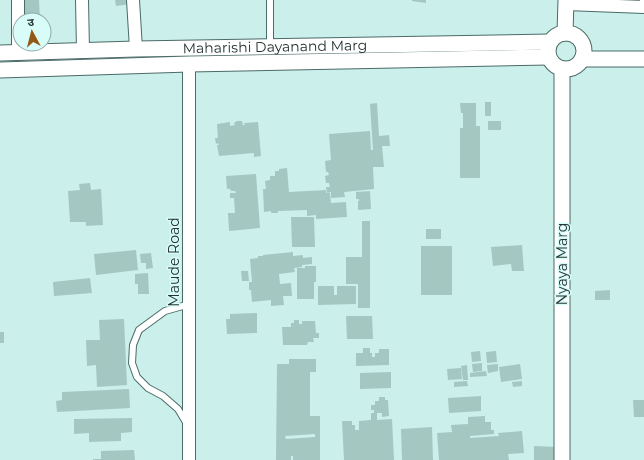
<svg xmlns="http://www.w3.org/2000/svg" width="644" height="460" font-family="Montserrat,'Noto Sans Devanagari',sans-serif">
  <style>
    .building { fill: #a4c7c2; fill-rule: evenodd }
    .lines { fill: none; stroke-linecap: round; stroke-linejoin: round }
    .service-casing { stroke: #4b6b68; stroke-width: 8 }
    .minor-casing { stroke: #4b6b68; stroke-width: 14 }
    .tertiary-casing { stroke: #4b6b68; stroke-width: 17 }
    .service { stroke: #fff; stroke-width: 6 }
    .minor { stroke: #fff; stroke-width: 12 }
    .tertiary { stroke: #fff; stroke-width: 15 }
    .labels { text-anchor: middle; stroke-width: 3; stroke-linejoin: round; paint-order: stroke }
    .street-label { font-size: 14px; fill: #253332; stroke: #d8fcf8 }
  </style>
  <rect width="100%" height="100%" fill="#cbefea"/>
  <path class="building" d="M19,0H39L40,20H20Z
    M115,0H131V4L116,6Z
    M412,0H426V3L412,1Z
    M485,102H491V116H485Z
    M377,103L379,136L389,135L390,146H382L384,167H373L374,189L344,192L345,197L331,198V192L327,193L326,187H330L329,183H326L325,176L329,175L328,172H326L325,161L331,160L329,134L370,131L371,150H373L370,104Z
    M460,103H476V126H480V178H460V128H463V113H461Z
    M237,121H242L243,125H245L244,123L258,122L261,156L254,157V153L219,156L217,145H219L218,143L216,144L215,138H218L217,124L230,122V126L235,125L234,123Z
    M488,121H501V130H488Z
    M287,168L289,192L326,190V193H330L331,203L346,202L347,217L316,219V215L307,216V210L278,211V213H271V211L264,212L263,189H266L265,181L270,180V176H275V171H279V169Z
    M256,174L260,228L229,231L228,213H235L234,198H230V193H236L235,191H231L230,189H227L226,176Z
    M90,183L91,190L101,189L103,225L86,226V222H70L68,191L80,190L79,184Z
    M370,191L371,209L358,210V201H359V199H356V192Z
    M291,217H314L315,247H292Z
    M362,221H370V308H358V284H346V257H362Z
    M426,229H441V239H426Z
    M522,245L524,271H512L511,264L493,266L491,247Z
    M421,246H452V295H421Z
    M136,250L138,270L96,275L94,254Z
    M293,252V256L303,255V258L312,257V264L302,265V267L294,268L295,272L279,274L280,284L291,283L292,296H283L284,305L271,306V300L252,302L251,290H249V282H252L250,259L258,258V256H263V255Z
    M151,253L153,268L146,269V263H141L140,254Z
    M305,266H316V282H314V299H297V268H305Z
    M241,271H248L249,281H242Z
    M148,273L149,294H138V284H135V274Z
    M90,278L92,293L54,296L53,282Z
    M318,286H334V295H337V286H356V304L318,305Z
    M610,290V300H595V291Z
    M257,313V333L227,334L226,319H230V314Z
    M346,316H372L373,339H347Z
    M124,319L127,385L97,387L96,365L87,366L86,340H100L99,320Z
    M294,320H299V324H302V321H315L316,333H319V338H313L314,342H308L307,345H283L282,327H291V323H294Z
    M0,332H4V343H0Z
    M363,348H370V353H372V357H375V353H379V349H389V365L356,366V353H363Z
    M480,351L481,361L472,362L471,352Z
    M496,351L497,362L487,363L486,352Z
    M289,359H316V372H310V416H320V460H293V456H291V460H276L277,364H289ZM315,434V437L286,439L285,436Z
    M482,363V371L473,372L472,364Z
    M498,364V371L488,373L487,365Z
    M520,364L522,379L501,382L499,367Z
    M467,365L468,380H463L461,366Z
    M461,368L462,379L448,380L447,369Z
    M486,371L487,376L470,377V373Z
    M391,372V388L360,389V373Z
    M467,381L468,386L454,387V382Z
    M522,381V386L513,387L512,382Z
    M129,389L130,408L57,412L56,401L62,400V392Z
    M481,396V411L449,413L448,398Z
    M379,397H385V400H388L389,416L382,417V413H377V420L392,419L394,460H344L342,421H352V425H355V430H359V421L371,420V413H374V410H371V405H375V401H379Z
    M633,400H644V417H634Z
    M485,416V422H491V430H494V434L470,436V438L499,436L498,433L522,431L524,453L508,454L509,460H439L437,433L452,432L451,425L468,424V417Z
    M132,418V432L121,433V441L89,442V433L74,434V419Z
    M432,427L433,460H402L401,429Z
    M534,446L558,447V460H534Z
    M134,450L135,460H93V459H101V451Z"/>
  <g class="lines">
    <g class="service-casing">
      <path id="service" d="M270,47V0
        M187,424L178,409L163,396L148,388L137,377L132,363L133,345L139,330L165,311L190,304"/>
    </g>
    <g class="minor-casing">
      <path id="minor" d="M18,0V52
        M82,0L83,50
        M133,0L136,49
        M566,4L644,7V5
        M189,64V460"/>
    </g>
    <g class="tertiary-casing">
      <g id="tertiary">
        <circle cx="566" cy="51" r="18"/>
        <path d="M565,33L566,0"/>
        <path id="s1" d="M0,53L136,49L550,42"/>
        <path d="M582,59H644"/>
        <path d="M562,69V460"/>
        <path d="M0,70L189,64L548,57"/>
      </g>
    </g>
    <use href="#service" class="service"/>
    <use href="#minor" class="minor"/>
    <use href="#tertiary" class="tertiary"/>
  </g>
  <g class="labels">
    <g class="street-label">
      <text dy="5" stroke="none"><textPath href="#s1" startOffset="275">Maharishi Dayanand Marg</textPath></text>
      <text transform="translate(174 262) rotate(-90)" y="5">Maude Road</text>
      <text transform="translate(562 264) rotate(-90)" y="5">Nyaya Marg</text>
    </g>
  </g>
  <g transform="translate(32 32) rotate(353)"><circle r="19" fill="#d8fcf8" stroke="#90aca9"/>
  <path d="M0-3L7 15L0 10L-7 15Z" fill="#935a16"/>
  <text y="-6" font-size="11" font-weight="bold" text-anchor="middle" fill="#253332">उ</text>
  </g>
</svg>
